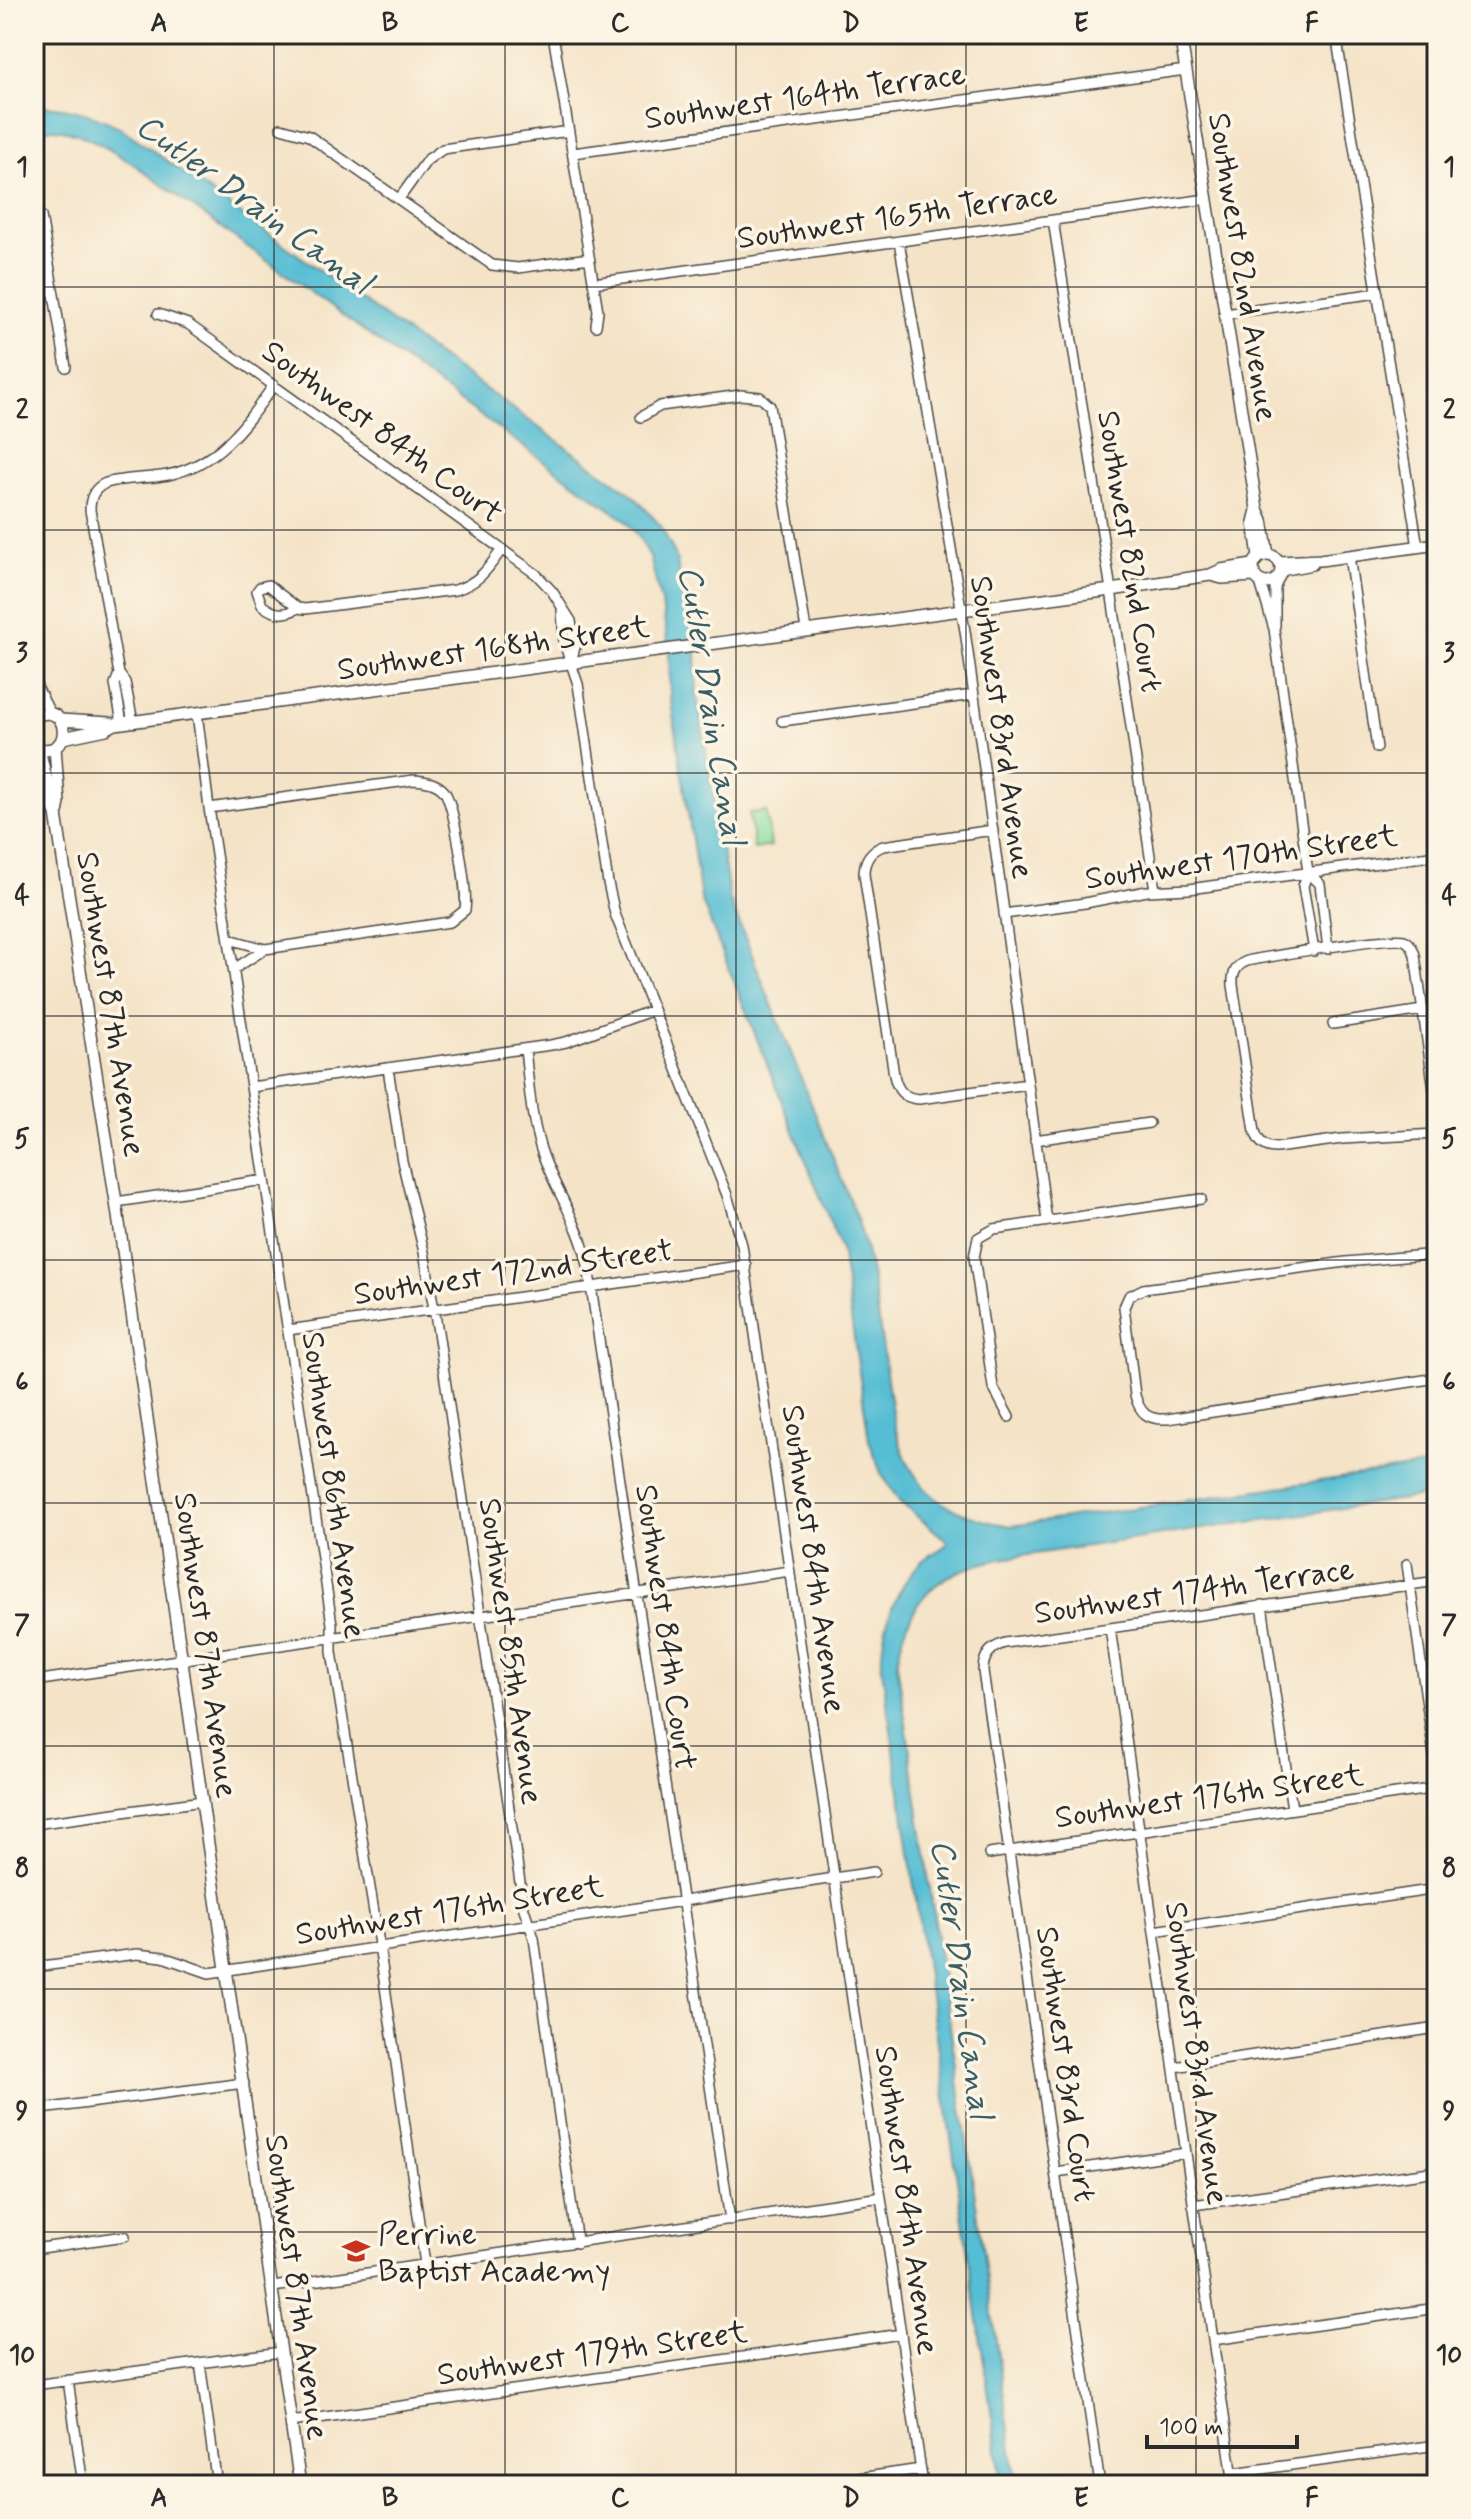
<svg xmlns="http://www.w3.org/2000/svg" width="1471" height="2519" font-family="Mynerve,sans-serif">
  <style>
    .green { fill: #8bdea0; stroke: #5b8466; stroke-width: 2 }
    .water { fill: #57bed4; stroke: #417480; stroke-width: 2 }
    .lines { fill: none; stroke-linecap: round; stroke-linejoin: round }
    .minor-casing { stroke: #494742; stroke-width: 12 }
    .tertiary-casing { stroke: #494742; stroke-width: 14 }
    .minor { stroke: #fff; stroke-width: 9 }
    .tertiary { stroke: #fff; stroke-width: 11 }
    .grid { fill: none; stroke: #2b2b2b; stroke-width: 2; stroke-opacity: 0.55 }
    .labels { text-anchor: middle; stroke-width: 7; stroke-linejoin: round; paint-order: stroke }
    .street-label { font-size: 32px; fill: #2b2b2b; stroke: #fcf5e5 }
    .poi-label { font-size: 32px; fill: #2b2b2b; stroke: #fcf5e5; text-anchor: start }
    .water-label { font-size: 34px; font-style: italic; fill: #3a5e66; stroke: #fcf5e5 }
    .neatline { fill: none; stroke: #2b2b2b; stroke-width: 3 }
    .grid-label { font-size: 26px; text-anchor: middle; font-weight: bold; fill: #2b2b2b }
  </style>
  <rect width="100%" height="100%" fill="#fcf5e5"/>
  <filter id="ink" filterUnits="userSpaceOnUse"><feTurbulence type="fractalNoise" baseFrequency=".0125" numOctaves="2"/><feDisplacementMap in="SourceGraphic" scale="16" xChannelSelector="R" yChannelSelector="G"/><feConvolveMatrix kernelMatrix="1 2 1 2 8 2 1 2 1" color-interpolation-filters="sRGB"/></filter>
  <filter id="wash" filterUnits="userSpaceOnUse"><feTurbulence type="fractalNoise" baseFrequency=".006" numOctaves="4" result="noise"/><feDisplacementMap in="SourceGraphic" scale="32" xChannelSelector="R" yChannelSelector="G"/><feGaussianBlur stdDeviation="1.8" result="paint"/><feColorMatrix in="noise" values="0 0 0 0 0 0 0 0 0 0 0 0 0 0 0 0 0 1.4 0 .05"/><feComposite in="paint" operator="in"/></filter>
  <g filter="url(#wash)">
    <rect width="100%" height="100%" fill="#f4e3c7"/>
    <path class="green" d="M766,811L771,846L754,849L749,813Z"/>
    <path class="water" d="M34,106C66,106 92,113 121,128L633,495L661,526L675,554L696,649L697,696L730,900L857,1218C872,1264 877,1310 884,1357C890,1399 893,1446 919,1481C939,1509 979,1521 1011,1526L1437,1464V1494L1001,1559C935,1573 909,1596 897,1663L1017,2485H1002L882,1669C880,1631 894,1590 921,1562C929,1554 940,1551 947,1544V1541L899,1501L881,1473L869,1440L841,1249L701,899L670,695L669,652L663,611L650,557L638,535L625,520L136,166C107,147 71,123 34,130Z"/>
  </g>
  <g filter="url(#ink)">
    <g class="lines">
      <g class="minor-casing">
        <path id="minor" d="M553,34L598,311L596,326
          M1336,34L1418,547
          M281,128L309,136L492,265L518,268L589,258
          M573,153L1186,70
          M399,199L427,160L443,149L569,131
          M41,216L66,367
          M1053,220L1111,590L1155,890
          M899,241L965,631L1047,1221
          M593,283L1207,199
          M34,293L53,290
          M158,314L188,324L536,574L552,591L571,621L575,647L571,662
          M1225,314L1378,293
          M641,417L660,406L741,395L760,397L770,406L806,630
          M1349,556L1377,748
          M1260,582L1274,629L1308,872L1303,886L1314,951
          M298,608C285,616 274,615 262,605L257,591L260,587L268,585L298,608L305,609L455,590C479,583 488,569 502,549
          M562,610L564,643L578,684L608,883L615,914L727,1195L742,1245L923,2485
          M1275,626V588L1278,579
          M119,674L125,682L133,722
          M34,681L50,713
          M197,713L209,808L332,1624V1652L377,1931L425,2264
          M782,721L973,695
          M122,723L115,684L119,674L90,510C90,497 94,488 106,483C126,477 148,479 168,475C219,464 245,425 274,385
          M209,808L414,780C425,781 436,782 444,791C454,802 468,893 465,910L450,922L265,949L234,969
          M993,830L883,846C870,851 864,860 864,874L894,1075C897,1090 903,1098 919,1099L1028,1084
          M1308,872L1320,884L1328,949
          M1004,914L1085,903L1147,891L1189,889L1437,855
          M229,939L265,949
          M1333,1024L1423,1010
          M525,1049C529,1085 531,1124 544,1158C558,1195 581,1227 588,1266L730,2220
          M388,1068L402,1161L424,1252L438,1332L524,1909L534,1938L577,2243
          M251,1087L551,1045L566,1042L653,1010
          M1437,1111L1415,955C1413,949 1411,943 1404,940C1390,935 1275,956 1251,960C1238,963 1232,971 1233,985L1255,1131C1258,1141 1264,1148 1276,1148L1342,1139L1437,1134
          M1035,1140L1149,1123
          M116,1202L265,1180
          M1437,1254L1346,1262L1143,1289L1129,1296L1124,1307L1135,1395C1140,1414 1148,1420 1167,1419L1437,1378
          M288,1330L746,1265
          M1009,1417L993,1387L974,1257L978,1238L994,1229L1201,1199
          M1407,1564L1437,1776
          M1262,1605L1292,1809
          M1110,1628L1234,2485
          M34,1681L790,1571
          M34,1824L203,1801
          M989,1854L1437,1788
          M1154,1931L1437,1889
          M34,1967L137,1954L163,1957L209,1973L874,1872
          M1174,2067L1437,2028
          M34,2110L244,2083
          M1056,2172L1186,2153
          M1193,2205L1437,2171
          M34,2249L125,2236
          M273,2287L881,2197
          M1213,2340L1437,2308
          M200,2363L217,2485
          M68,2380L83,2485
          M34,2385L281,2352
          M291,2422L901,2334
          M1233,2473L1437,2445
          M812,2485L921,2469
          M1100,2485L983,1671C983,1656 991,1647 1005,1643L1437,1581"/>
      </g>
      <g class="tertiary-casing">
        <path id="tertiary" d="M1180,34L1257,509L1262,520L1268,555
          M1257,510L1254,522L1259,557
          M1253 569a14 14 0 1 1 28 0a14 14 0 1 1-28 0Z
          M1279,562L1320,560L1437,544
          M1281,570L1312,564
          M1211,575L1222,578L1254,576
          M34,717C72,697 74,764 34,747
          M60,720L110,723
          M63,738L106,729L115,724L1111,590L1210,575L1221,570L1253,565
          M55,747L59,803L57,813
          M39,749L52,803L56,814L116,1202L300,2485"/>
      </g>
      <use href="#minor" class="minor"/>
      <use href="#tertiary" class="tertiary"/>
    </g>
  </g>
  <path class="grid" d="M274,34V2485M505,34V2485M736,34V2485M966,34V2485M1196,34V2485M34,287H1437M34,530H1437M34,773H1437M34,1016H1437M34,1260H1437M34,1503H1437M34,1746H1437M34,1989H1437M34,2232H1437"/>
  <defs>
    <g id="school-bare" transform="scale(2.16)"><path d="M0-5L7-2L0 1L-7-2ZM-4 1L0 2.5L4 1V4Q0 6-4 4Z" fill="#c8321e" stroke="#fcf5e5" stroke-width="2.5" paint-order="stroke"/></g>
  </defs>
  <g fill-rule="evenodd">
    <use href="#school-bare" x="356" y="2251"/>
  </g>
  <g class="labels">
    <g class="street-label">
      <text transform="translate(805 95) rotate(-8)" y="11">Southwest 164th Terrace</text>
      <text transform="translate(897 215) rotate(-8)" y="11">Southwest 165th Terrace</text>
      <text transform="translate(1244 267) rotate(81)" y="11">Southwest 82nd Avenue</text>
      <text transform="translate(383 431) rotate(36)" y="11">Southwest 84th Court</text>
      <text transform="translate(1131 551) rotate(81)" y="11">Southwest 82nd Court</text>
      <text transform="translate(493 647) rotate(-8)" y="11">Southwest 168th Street</text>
      <text transform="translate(1003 727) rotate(82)" y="11">Southwest 83rd Avenue</text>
      <text transform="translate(1241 856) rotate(-8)" y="11">Southwest 170th Street</text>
      <text transform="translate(112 1004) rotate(81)" y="11">Southwest 87th Avenue</text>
      <text transform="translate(513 1271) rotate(-8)" y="11">Southwest 172nd Street</text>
      <text transform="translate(335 1485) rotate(82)" y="11">Southwest 86th Avenue</text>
      <text transform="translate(815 1559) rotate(82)" y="11">Southwest 84th Avenue</text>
      <text transform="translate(1194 1590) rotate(-8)" y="11">Southwest 174th Terrace</text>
      <text transform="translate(667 1627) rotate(82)" y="11">Southwest 84th Court</text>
      <text transform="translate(207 1645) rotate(82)" y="11">Southwest 87th Avenue</text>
      <text transform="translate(512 1651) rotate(82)" y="11">Southwest 85th Avenue</text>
      <text transform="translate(1209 1795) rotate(-8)" y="11">Southwest 176th Street</text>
      <text transform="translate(449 1909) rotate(-9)" y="11">Southwest 176th Street</text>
      <text transform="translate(1198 2053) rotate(82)" y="11">Southwest 83rd Avenue</text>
      <text transform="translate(1067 2064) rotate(82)" y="11">Southwest 83rd Court</text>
      <text transform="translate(908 2200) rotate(82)" y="11">Southwest 84th Avenue</text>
      <text transform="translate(298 2287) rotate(82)" y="11">Southwest 87th Avenue</text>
      <text transform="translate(592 2352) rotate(-8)" y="11">Southwest 179th Street</text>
    </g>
    <g class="poi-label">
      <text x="378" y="2244">Perrine<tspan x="378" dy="37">Baptist Academy</tspan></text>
    </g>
    <g class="water-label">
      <text transform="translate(255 203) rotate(36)" y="12">Cutler Drain Canal</text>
      <text transform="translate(713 705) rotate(81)" y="12">Cutler Drain Canal</text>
      <text transform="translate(963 1979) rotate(82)" y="12">Cutler Drain Canal</text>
    </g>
  </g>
  <rect width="1471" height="2519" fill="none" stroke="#fcf5e5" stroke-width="88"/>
  <path d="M1147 2435v12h150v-12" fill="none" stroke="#2b2b2b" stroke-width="4"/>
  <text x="1159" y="2435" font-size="24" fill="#2b2b2b" stroke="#fcf5e5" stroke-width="6" paint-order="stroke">100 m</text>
  <rect x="44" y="44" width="1383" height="2431" class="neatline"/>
  <g class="grid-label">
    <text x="159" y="31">A</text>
    <text x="390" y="31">B</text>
    <text x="620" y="31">C</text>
    <text x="851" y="31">D</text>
    <text x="1081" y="31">E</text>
    <text x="1312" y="31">F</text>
    <text x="22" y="175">1</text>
    <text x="1449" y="175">1</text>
    <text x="22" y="418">2</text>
    <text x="1449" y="418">2</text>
    <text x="22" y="661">3</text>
    <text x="1449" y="661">3</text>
    <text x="22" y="904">4</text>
    <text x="1449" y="904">4</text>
    <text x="22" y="1147">5</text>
    <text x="1449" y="1147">5</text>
    <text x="22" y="1390">6</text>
    <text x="1449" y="1390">6</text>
    <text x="22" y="1633">7</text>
    <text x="1449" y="1633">7</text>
    <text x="22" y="1876">8</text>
    <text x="1449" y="1876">8</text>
    <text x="22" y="2119">9</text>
    <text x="1449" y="2119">9</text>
    <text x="22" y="2363">10</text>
    <text x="1449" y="2363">10</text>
    <text x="159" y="2506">A</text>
    <text x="390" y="2506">B</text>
    <text x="620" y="2506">C</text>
    <text x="851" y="2506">D</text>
    <text x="1081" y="2506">E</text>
    <text x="1312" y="2506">F</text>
  </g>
</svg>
